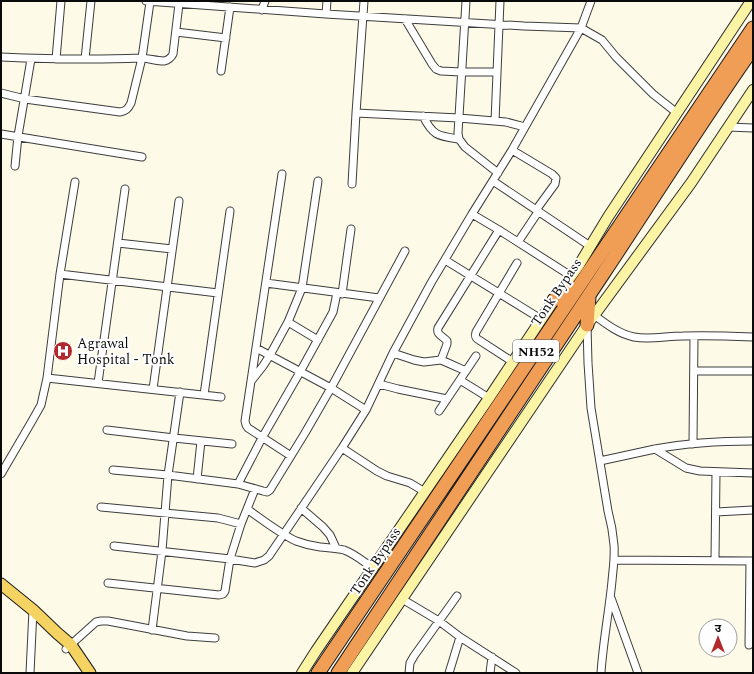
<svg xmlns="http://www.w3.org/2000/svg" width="754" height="674" font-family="Spectral,'Noto Sans Devanagari',serif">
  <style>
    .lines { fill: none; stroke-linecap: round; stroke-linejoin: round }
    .street-casing { stroke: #3d3d3d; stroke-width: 9 }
    .secondary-casing { stroke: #2c2c2c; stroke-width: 12 }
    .primary-casing { stroke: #1b1b1b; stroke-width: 13 }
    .highway-casing { stroke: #1b1b1b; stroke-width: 15 }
    .street { stroke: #fff; stroke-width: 7 }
    .secondary { stroke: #fcf4a5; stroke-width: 10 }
    .primary { stroke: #f4d362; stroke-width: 11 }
    .highway { stroke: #f09e55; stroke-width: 13 }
    .labels { text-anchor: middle; stroke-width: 4; stroke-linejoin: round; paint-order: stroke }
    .shield { fill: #fff; stroke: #545454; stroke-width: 1 }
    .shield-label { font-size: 13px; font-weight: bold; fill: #0a0a0a }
    .street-label { font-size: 14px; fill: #0a0a0a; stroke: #fff }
    .poi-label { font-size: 14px; fill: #0a0a0a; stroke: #fff; text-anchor: start }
  </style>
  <rect width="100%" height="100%" fill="#fefae8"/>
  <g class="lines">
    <g class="street-casing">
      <path id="street" d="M146,1L326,14L524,26L581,28L602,40L616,57L653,94L677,113
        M466,1L458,133L459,139L465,147L498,173
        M262,10L265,1
        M326,14L327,1
        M405,19L432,64L436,69L441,71L461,72H497
        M176,32L226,38
        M1,57C47,59 93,60 140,58C148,58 156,61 164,61C169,60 171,58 173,54L179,4
        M56,59L61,1
        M85,59L91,1
        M221,71L230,7
        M1,93L25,99L120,112C126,111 128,109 131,103L142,58L150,2
        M356,113L459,118L506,122L525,127
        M423,116C433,136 438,136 459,139
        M495,121L500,1
        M728,127L753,128
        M1,134L142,157
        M512,150L552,174L556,178L555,184L536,210
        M15,166L18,136L31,59
        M282,174L251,381L245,421L246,425L248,428L291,456
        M493,181L590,246
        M352,184L356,113L364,1
        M472,214L499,230L571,276
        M518,242L538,212
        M118,243L172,249
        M445,260L541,319
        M60,274L218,293
        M266,283L379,298
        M342,294L351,229
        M594,315C606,324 619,334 634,337C650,340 667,336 683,336C706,335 730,336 753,337
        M288,322L318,340
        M587,325L588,363L591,408L608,511C611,522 613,533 614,545C615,557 613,569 612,581C609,612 603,642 601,673
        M256,348L331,388L366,410
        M393,353L414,360L424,362L441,360L448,363L466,371
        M441,360L447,344V341C443,336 436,335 438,328L499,230
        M513,362L479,340C475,338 475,336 476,332L517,263
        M695,371H753
        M47,378L221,397
        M252,380L263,366L270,355L288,322L302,288L318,181
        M460,380L489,398
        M98,383L125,189
        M379,384L398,389L447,399
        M153,389L179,201
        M204,395L230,211
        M439,411L476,356
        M107,430L174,438L232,444
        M693,444L694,336
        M342,448L377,471L387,476L410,483L425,492
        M655,449L686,468L700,471L753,473
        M600,461C618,457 636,453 655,449C687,443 720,441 753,441
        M113,470L168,475L238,484L263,491L267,492L270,490L305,433L331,388L405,251
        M1,474L32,421L41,405L47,378L60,274L75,182
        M197,479L201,441
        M238,484L262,438L300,372L333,312L337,293
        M101,507L218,518L241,524
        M301,508L323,527L330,535L336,548
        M247,509C263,520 279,533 296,541C304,544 312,546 320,547C328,548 336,548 344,550C355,554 364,562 373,568
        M716,512L753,510
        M114,546L230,559L255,563L264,560L269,556L342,448L366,410L393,353L431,283L472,214L512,150L581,28L591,1
        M614,560L753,561
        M715,560L716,472
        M108,583L219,595L223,594L225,591L230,559L241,524L255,489
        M611,598L638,673
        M402,599L439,621L460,637L516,673
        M152,630L162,551L168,475L180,392
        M749,645L750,561
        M66,649L96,622L101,621H108L187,636L215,638
        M30,673L33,610
        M409,673L410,663L414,656L457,596
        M449,673L460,637
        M490,673L492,657"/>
    </g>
    <g class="secondary-casing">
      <path id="secondary" d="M302,673L316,651L489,398L554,300L579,265L608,217L751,1
        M352,673L587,325L691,183L753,90"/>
    </g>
    <g class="primary-casing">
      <path id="primary" d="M1,584L33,610L57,633L71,645L90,673"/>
    </g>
    <g class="highway-casing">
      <path id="highway" d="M554,300L577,288
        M587,325L589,297
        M318,673L753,28
        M338,673C426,540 515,408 603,274C653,199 701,122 753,48"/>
    </g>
    <use href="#street" class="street"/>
    <use href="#secondary" class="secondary"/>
    <use href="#primary" class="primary"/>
    <use href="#highway" class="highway"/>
  </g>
  <defs>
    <g id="hospital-disc" transform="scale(1)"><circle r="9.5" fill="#b4282d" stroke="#fff"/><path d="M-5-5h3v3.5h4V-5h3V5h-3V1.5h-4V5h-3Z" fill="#fff"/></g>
  </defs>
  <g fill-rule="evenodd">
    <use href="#hospital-disc" x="63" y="351"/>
  </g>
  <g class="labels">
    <rect class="shield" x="513" y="340" width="46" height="22" rx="3"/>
    <g class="shield-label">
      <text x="536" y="356">NH52</text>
    </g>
    <g class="street-label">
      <text transform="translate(556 292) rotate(-56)" y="5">Tonk Bypass</text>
      <text transform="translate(375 561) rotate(-56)" y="5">Tonk Bypass</text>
    </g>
    <g class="poi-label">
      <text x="77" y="348">Agrawal<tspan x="77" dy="16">Hospital - Tonk</tspan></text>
    </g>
  </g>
  <rect width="754" height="674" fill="none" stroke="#0a0a0a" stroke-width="4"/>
  <g transform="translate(718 638)"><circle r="19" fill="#ffffff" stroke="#9d9d9d"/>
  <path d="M0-3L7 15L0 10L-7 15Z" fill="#b4282d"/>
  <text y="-6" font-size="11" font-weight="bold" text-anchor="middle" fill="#0a0a0a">उ</text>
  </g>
</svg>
